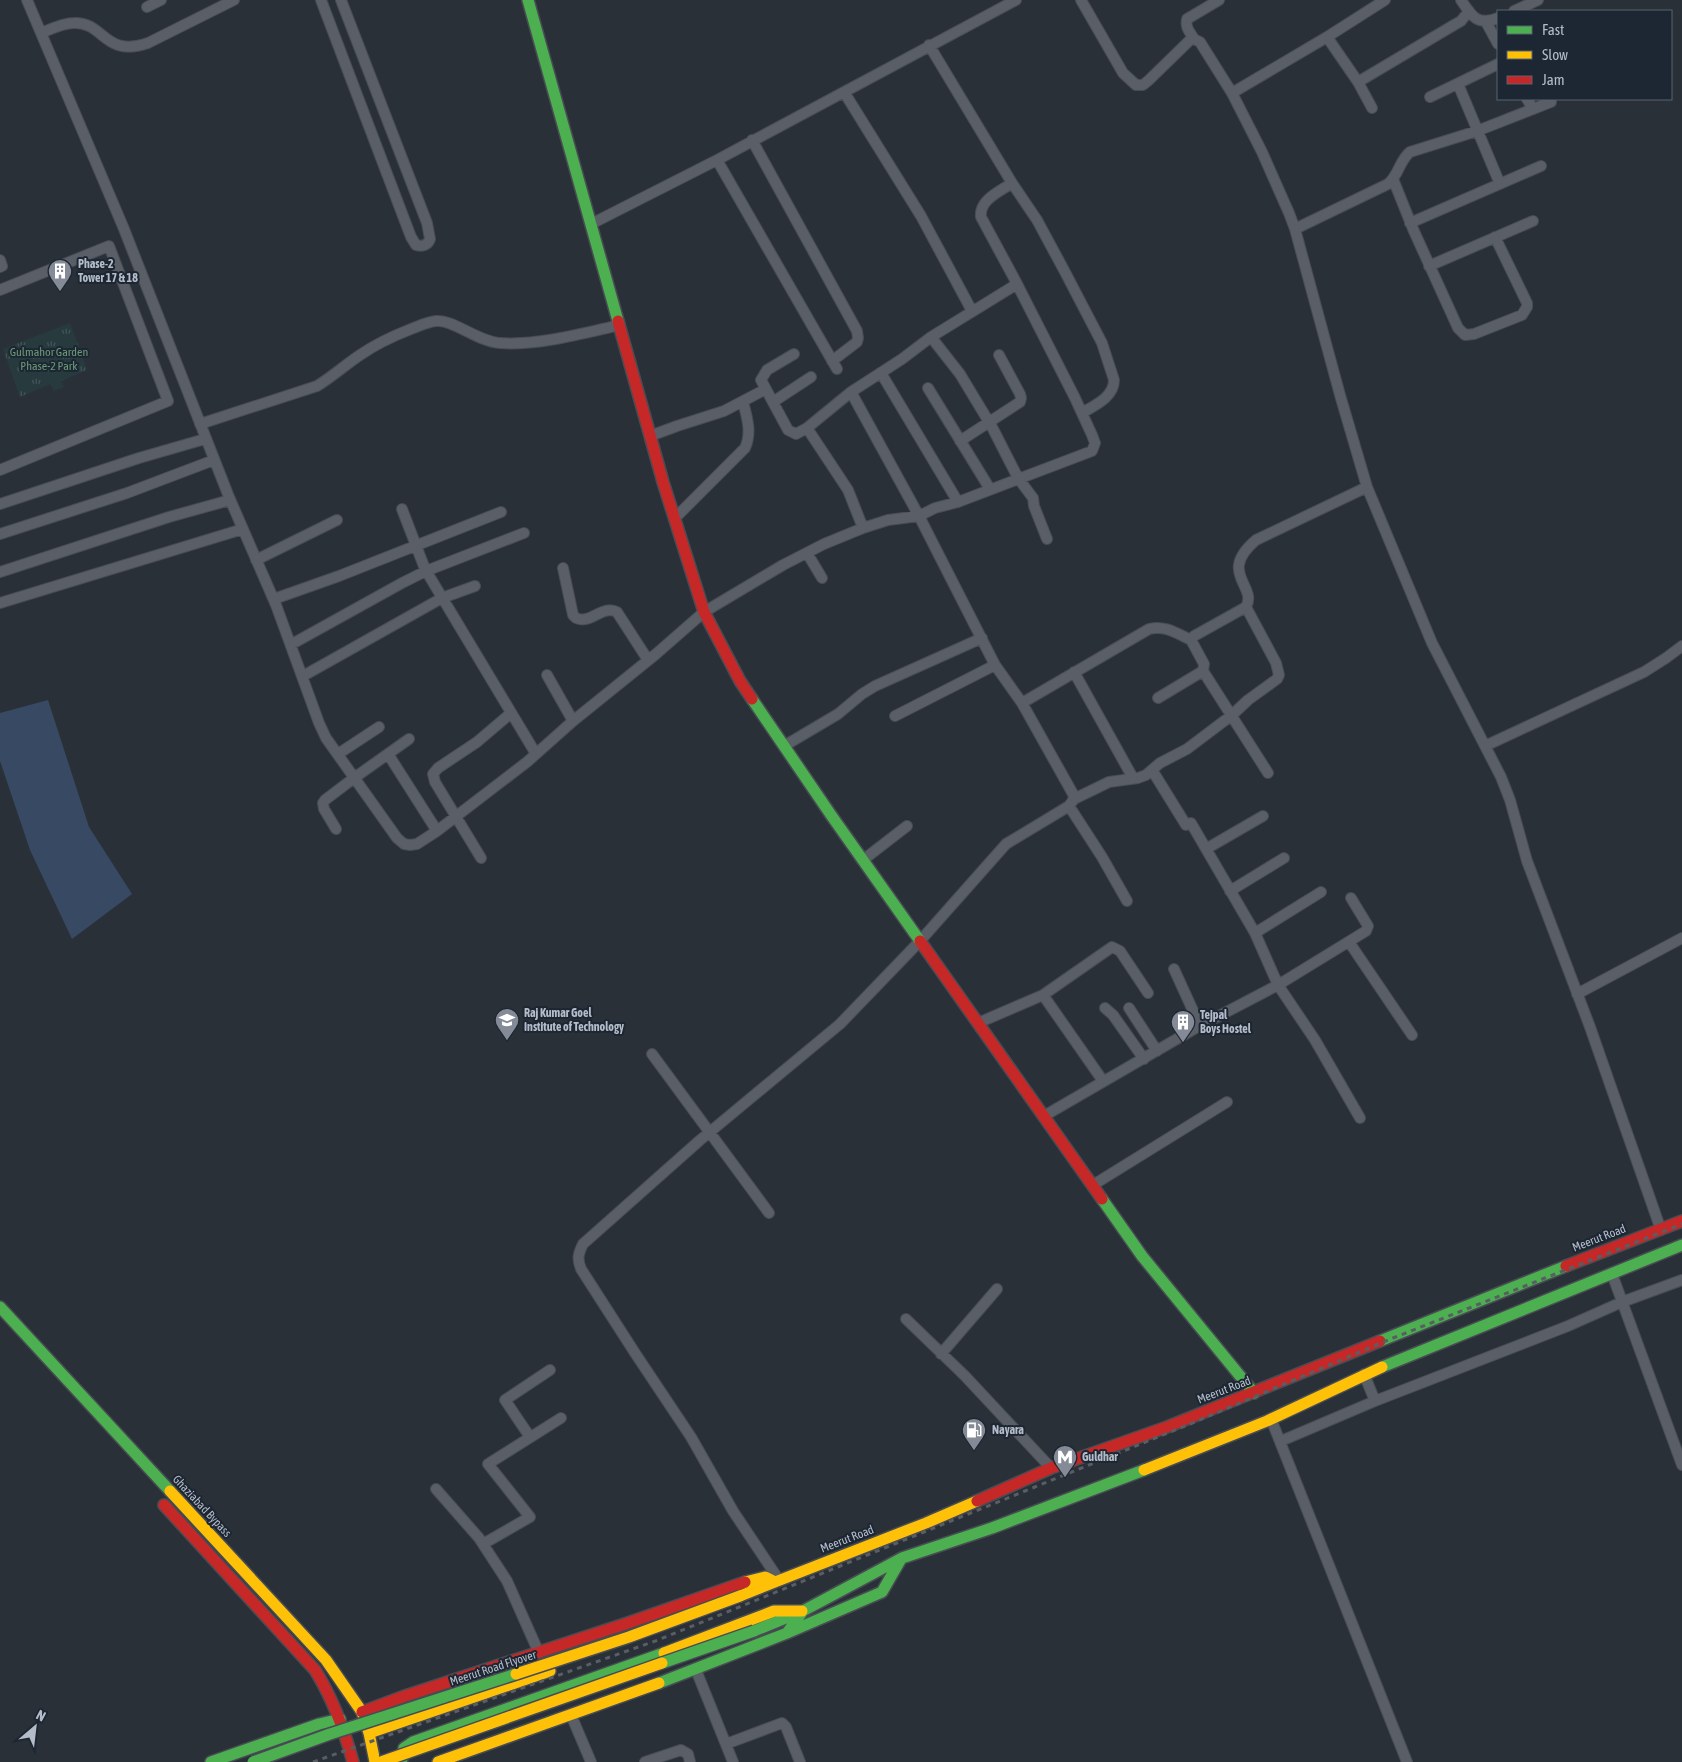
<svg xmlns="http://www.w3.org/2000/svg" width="1682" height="1762" font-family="'Asap Condensed',sans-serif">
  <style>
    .park { fill: url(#park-tufts) }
    .water { fill: #384963 }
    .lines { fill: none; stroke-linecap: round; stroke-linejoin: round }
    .street-casing { stroke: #484c53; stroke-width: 12 }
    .fast-casing { stroke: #484c53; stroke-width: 14 }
    .slow-casing { stroke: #484c53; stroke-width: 14 }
    .jam-casing { stroke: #484c53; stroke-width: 14 }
    .street { stroke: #5a5e66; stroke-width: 10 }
    .fast { stroke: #4caf50; stroke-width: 11 }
    .slow { stroke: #ffc107; stroke-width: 11 }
    .jam { stroke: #c62828; stroke-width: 11 }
    .rail { stroke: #595d64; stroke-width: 3; stroke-dasharray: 5 5; stroke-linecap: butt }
    .fast-bridge-casing { stroke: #484c55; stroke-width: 14; stroke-linecap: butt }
    .slow-bridge-casing { stroke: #484c55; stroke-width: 14; stroke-linecap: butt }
    .fast-bridge { stroke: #4caf50; stroke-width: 11 }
    .slow-bridge { stroke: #ffc107; stroke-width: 11 }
    .labels { text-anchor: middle; stroke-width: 4; stroke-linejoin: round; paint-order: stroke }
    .poi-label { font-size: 12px; font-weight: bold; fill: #b4bcc9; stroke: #1d2633; text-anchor: start }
    .park-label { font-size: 12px; fill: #6b9a76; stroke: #1d2633 }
    .street-label { font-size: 12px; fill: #b4bcc9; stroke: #1d2633 }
  </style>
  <defs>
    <pattern id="park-tufts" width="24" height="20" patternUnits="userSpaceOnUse" patternTransform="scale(1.25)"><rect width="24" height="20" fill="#273a3e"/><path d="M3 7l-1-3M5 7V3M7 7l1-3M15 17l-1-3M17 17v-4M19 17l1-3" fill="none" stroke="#445559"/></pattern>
  </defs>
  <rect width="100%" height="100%" fill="#2a3038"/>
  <path class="park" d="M70,323L87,370L61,381L64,387L54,391L50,384L20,397L3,349Z"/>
  <path class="water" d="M48,700L89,827L132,894L72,939L30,850L0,761V713Z"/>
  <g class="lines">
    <g class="street-casing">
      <path id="street" d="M27,0L124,229L229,497L276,605L319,723L326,738L397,838L404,844L410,845L417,844L437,831L527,762L573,721L656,654L704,612L783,565L824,544L863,528L888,520L919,516L935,508L958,502L1092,451L1095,443L1092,435L1075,398L1015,280L981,217C979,200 999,192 1012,183
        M321,0L411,237L416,245C422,247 428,245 430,239L427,223L341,0
        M1081,0L1123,73L1136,85H1143L1149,80L1190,40L1194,39L1200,42L1232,93L1262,152L1289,213L1295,229L1340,395L1367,487L1432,643L1501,777L1510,800L1527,861L1590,1027L1661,1230
        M1461,0C1472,17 1478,26 1498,18
        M147,7L161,0
        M1514,11L1538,0
        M1486,22L1498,44
        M41,33C51,29 63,23 74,23C105,22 103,58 148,43L234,0
        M1327,37L1358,82L1372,108
        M1194,39C1190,32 1185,28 1187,19L1219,0
        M929,45L1012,183L1037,220L1065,272L1102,343L1114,380C1114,397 1095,405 1082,413
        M1358,82L1454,25L1461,21L1469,11
        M1458,84L1500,184
        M844,92L921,216L972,311
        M1232,93L1327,37L1385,0
        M1430,97L1498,64
        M1527,99L1533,109
        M752,140L857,331L858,338L857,342L832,361
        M717,160L837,369
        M1393,179L1413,229L1458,328L1465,335L1474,334L1522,315L1527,307V303L1495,237
        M1410,223L1541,166
        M591,224L717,160L1016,0
        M1295,229L1388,184C1399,175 1399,161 1410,152L1477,131L1551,102
        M0,260L2,266L0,267
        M1429,266L1533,221
        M0,290L109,246L168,401L0,470
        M931,337L960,374L992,427L1018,478L1033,498L1034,506L1047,539
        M794,354L767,370L761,380L788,430L796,434L807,428L851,392L902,359L931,337L1017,284
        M881,373L958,502
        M928,388L990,489
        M773,402L811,377
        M200,424L317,386C332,377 345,365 360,355C376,344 393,336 411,329C419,326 427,322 436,321C453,319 478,342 500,343C537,346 584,333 620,325
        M807,428L848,490L863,528
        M650,436L677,426L724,411L766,389
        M960,441L1020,402L1021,398L1020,394L999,355
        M0,504L139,458L205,439
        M402,509L425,569L536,754
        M675,518L745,448C752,433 747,417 743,402
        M0,534L127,493L214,460
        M807,553L822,578
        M256,560L337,520
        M563,568L573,615L576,618C590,625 603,604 617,612L648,660
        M0,572L169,517L230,500
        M274,599L339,576L501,512
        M0,603L243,529
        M292,644L402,583L426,571L524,533
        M1203,671L1268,773
        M1074,672L1133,778
        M547,675L573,721
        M303,676L442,598L475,586
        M1158,698L1203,671L1204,664L1191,640L1194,636L1246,607C1258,586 1217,573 1256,540L1367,487
        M1022,703L1149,629C1165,625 1176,633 1191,640
        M895,716L995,665
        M784,746L838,714L862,694L875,686L982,638
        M1485,746L1644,672L1666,658L1682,646
        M338,754L379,727
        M388,754L437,831
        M1152,770L1186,825
        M1074,799L1109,782L1138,778L1146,775L1160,763L1187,749L1232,715L1248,700L1277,679L1279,675L1276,663L1246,607
        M1069,806L1102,857L1127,901
        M1191,823L1255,933L1278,985L1315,1040L1360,1118
        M336,829L324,809L323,803L325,800L354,778L409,739
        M1206,849L1263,816
        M481,858L435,782L433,774L438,768L477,742L511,713
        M863,860L907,826
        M1230,891L1284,858
        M1255,933L1321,892
        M1349,942L1412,1035
        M1174,969L1200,1026
        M1577,994L1682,938
        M1043,995L1103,1081
        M1105,1008L1113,1015L1144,1059
        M1129,1008L1157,1051
        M978,1023L1043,995L1112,947L1120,951L1148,993
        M652,1054L769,1213
        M1044,1116L1194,1029L1278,985L1366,931L1368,926L1351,898
        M1093,1185L1227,1102
        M1612,1274L1682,1465
        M906,1319L965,1376L1051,1468
        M941,1354L997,1289
        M1364,1374L1375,1401
        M1271,1419L1407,1762
        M530,1437L505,1400L550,1370
        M1281,1441L1375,1401L1568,1326L1622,1302L1682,1280
        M436,1489L479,1538L507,1581L539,1653
        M483,1544L530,1517L488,1464L561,1418
        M779,1580L733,1511L691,1437L635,1353L581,1269C577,1259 578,1254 583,1244L699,1141L840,1024L920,941L1006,844L1069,806L1074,799L1073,794L1022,703L995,665L919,516L851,392
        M696,1670L733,1762
        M571,1715L591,1762
        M726,1744L782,1723L786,1727L800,1762
        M645,1762L681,1750L688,1754L690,1762"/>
    </g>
    <g class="fast-casing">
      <path id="fast" d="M528,0L618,321
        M752,699L831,815L920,941
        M1102,1199L1142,1256L1254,1393
        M0,1307L170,1491
        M1380,1341L1566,1266
        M1382,1367L1682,1245
        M754,1631L803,1611
        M787,1633L803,1611L902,1558L992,1528L1144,1470
        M659,1683L787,1633L882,1592L901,1559
        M402,1759L404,1748L413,1742L664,1653
        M211,1762L319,1724L340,1719"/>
    </g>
    <g class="slow-casing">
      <path id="slow" d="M1144,1470L1267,1421L1382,1367
        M170,1491L326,1660L362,1712L369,1733L375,1762
        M745,1582L765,1577L775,1582L926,1523L977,1501
        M740,1596L775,1582
        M664,1653L774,1611H802
        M369,1733L550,1671
        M438,1762L659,1683"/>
    </g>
    <g class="jam-casing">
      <path id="jam" d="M618,321L663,482L704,612L740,681L752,699
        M920,941L1102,1199
        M1566,1266L1682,1221
        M977,1501L1051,1468L1167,1427L1380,1341
        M164,1505L315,1670C333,1699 344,1729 353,1762
        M362,1712L402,1697L628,1623L745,1582"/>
    </g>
    <use href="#street" class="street"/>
    <use href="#fast" class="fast"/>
    <use href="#slow" class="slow"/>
    <use href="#jam" class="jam"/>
    <path class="rail" d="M313,1762L658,1640L1190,1424L1388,1340L1682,1224"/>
    <g class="fast-bridge-casing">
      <path id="fast-bridge" d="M662,1663L754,1631
        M253,1762L330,1734L516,1674"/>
    </g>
    <g class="slow-bridge-casing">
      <path id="slow-bridge" d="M516,1674L629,1637L740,1596
        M381,1762L662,1663"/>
    </g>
    <use href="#fast-bridge" class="fast-bridge"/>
    <use href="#slow-bridge" class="slow-bridge"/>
  </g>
  <defs>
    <g id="building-pin" transform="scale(1.25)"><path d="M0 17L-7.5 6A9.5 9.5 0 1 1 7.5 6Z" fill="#848b96" stroke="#1d2633"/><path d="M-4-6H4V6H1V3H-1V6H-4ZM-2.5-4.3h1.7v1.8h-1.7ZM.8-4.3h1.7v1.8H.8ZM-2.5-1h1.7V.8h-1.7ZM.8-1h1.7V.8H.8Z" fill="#fff"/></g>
    <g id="university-pin" transform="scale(1.25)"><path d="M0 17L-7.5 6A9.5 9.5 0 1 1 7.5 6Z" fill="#848b96" stroke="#1d2633"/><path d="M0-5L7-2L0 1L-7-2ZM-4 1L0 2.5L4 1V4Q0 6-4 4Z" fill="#fff"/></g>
    <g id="fuel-pin" transform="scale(1.25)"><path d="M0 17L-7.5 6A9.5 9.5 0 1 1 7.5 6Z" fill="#848b96" stroke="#1d2633"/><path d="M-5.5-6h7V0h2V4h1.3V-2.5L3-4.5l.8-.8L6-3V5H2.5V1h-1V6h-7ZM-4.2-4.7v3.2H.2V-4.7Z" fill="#fff"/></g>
    <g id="metro-pin" transform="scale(1.25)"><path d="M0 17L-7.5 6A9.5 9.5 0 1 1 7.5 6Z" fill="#848b96" stroke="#1d2633"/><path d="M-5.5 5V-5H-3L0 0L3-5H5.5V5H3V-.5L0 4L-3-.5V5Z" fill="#fff"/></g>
  </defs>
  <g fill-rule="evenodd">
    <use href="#building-pin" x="60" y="271"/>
    <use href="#university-pin" x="507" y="1020"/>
    <use href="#building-pin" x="1183" y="1022"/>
    <use href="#fuel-pin" x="974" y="1430"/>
    <use href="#metro-pin" x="1065" y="1457"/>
  </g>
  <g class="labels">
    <g class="poi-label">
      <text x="78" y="268">Phase-2<tspan x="78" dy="14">Tower 17 &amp; 18</tspan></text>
      <text x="524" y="1017">Raj Kumar Goel<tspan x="524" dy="14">Institute of Technology</tspan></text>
      <text x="1200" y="1019">Tejpal<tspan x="1200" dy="14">Boys Hostel</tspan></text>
      <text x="992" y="1434">Nayara</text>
      <text x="1082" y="1461">Guldhar</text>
    </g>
    <g class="park-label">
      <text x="49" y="356">Gulmahor Garden<tspan x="49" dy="14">Phase-2 Park</tspan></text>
    </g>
    <g class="street-label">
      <text transform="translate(1599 1238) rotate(-21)" y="4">Meerut Road</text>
      <text transform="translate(1224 1390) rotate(-21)" y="4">Meerut Road</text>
      <text transform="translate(202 1506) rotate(47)" y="4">Ghaziabad Bypass</text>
      <text transform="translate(847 1539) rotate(-21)" y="4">Meerut Road</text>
      <text transform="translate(493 1668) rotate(-18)" y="4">Meerut Road Flyover</text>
    </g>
  </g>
  <rect x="1497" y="10" width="175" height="90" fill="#1d2633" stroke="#59626f"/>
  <rect x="1507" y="26" width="25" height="8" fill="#4caf50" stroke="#59626f"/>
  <text x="1542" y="35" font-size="15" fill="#b4bcc9">Fast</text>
  <rect x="1507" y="51" width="25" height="8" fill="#ffc107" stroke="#59626f"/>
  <text x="1542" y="60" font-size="15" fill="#b4bcc9">Slow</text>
  <rect x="1507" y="76" width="25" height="8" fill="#c62828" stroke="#59626f"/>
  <text x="1542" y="85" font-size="15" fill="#b4bcc9">Jam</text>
  <g transform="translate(35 1727) rotate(28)" stroke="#1d2633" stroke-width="4" paint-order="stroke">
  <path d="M0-4L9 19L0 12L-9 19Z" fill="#b4bcc9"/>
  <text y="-8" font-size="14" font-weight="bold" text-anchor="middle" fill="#b4bcc9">N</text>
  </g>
</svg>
